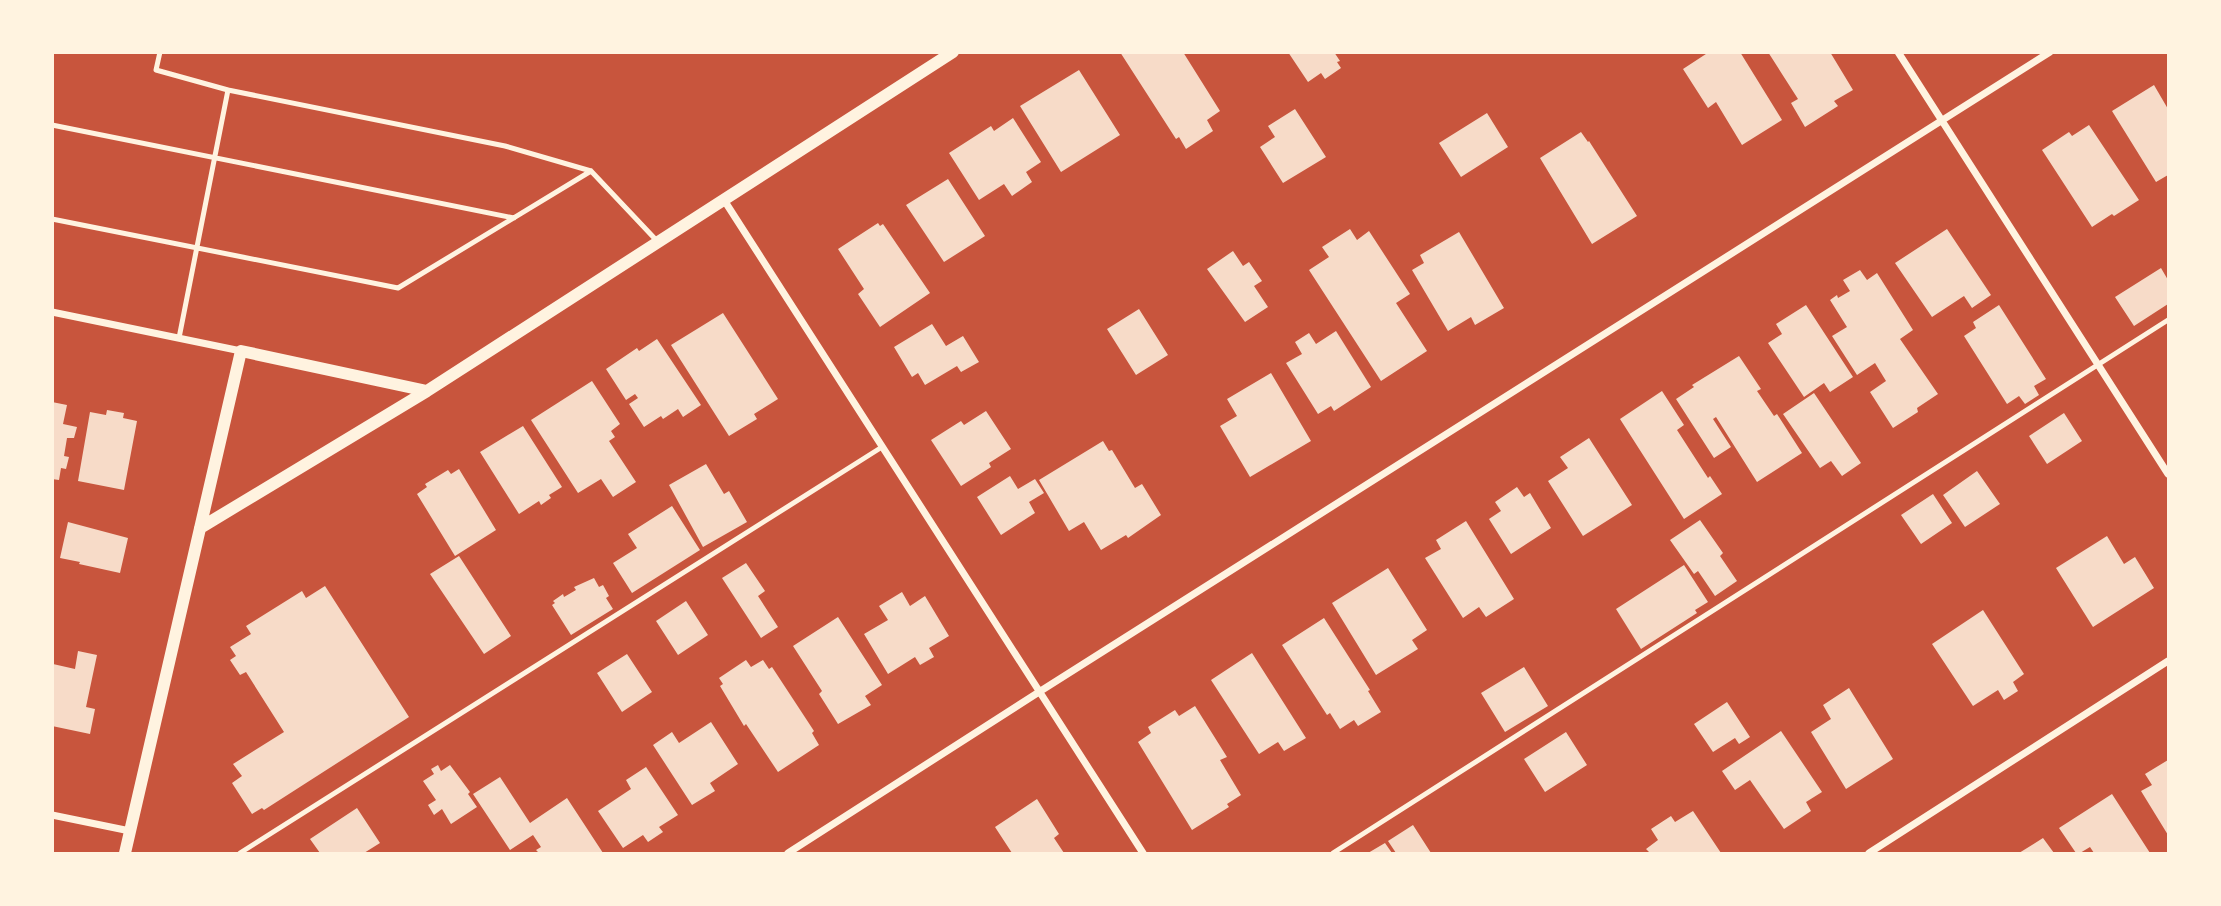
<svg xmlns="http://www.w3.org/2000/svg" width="2221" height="906" font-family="'Space Grotesk',sans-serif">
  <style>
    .building { fill: #f7dbc8 }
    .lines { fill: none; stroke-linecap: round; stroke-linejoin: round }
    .service { stroke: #fff3e0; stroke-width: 5 }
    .minor { stroke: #fff3e0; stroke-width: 7 }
    .tertiary { stroke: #fff3e0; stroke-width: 12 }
  </style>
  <rect width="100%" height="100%" fill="#c8553d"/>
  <path class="building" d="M1120,52H1183L1220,111L1207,120L1213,131L1186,149L1179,137L1176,139Z
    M1288,52H1334L1340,61L1337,62L1341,68L1325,79L1321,73L1308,82Z
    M1709,52H1740L1782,120L1742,145L1716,102L1708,108L1683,69Z
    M1768,52H1830L1853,90L1834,101L1838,106L1805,127L1791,103L1798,99Z
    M1079,70L1120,135L1061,172L1020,106Z
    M2154,85L2168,109V175L2156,182L2112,111Z
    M1295,109L1326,157L1283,183L1260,147L1275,137L1268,126Z
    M1487,113L1508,147L1461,177L1439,143Z
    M1013,118L1041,162L1026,172L1032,182L1012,196L1004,184L979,200L949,153L991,126L994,131Z
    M2089,125L2139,200L2114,216L2112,214L2092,227L2042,150L2069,132L2072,136Z
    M1581,132L1588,142L1589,141L1637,216L1592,244L1540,158Z
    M948,179L985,236L944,262L906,205Z
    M878,223L880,226L883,224L930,293L880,327L858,294L864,289L838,249Z
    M1350,229L1357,240L1369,231L1410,294L1396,303L1427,351L1381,381L1309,270L1329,257L1322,247Z
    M1947,229L1991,295L1972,308L1964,296L1932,317L1895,263Z
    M1459,232L1504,308L1475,325L1471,317L1448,331L1412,270L1424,263L1420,255Z
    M1233,251L1243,266L1249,262L1262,281L1254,286L1268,307L1245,322L1207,269Z
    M2161,268L2168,280V304L2134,326L2115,297Z
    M1860,270L1867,280L1877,273L1913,330L1900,339L1938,394L1917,408L1918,412L1893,428L1870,392L1886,381L1875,363L1857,375L1832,336L1847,327L1830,300L1837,295L1838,298L1850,291L1843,280Z
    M1806,305L1853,377L1830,392L1824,383L1804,397L1768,343L1782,334L1776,324Z
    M1999,305L2046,379L2034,386L2039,395L2025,404L2019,396L2007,404L1964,336L1976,328L1973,322Z
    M1139,309L1168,355L1136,375L1107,329Z
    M723,313L778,399L754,414L757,419L729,436L671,345Z
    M932,324L946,346L963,336L979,362L961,372L957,366L925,385L918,373L912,377L894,347Z
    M1336,331L1371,387L1334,411L1331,406L1318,414L1286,363L1302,354L1295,342L1309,333L1316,344Z
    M657,339L701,405L683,417L678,409L663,419L661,416L644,427L629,404L638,398L635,394L626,400L606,369L637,348L639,351Z
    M1739,356L1761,389L1757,391L1774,416L1777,414L1802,453L1757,482L1716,417L1713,419L1731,447L1714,458L1676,399L1694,387L1692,385Z
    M1271,373L1311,441L1250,477L1220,426L1237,416L1227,399Z
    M592,381L620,424L611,431L615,437L609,441L636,482L613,497L601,479L578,493L531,420Z
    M1662,391L1684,425L1677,430L1708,478L1710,476L1722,494L1684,519L1620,419Z
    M1814,393L1861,463L1842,476L1831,461L1820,468L1783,414Z
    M52,402L67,405L63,424L77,427L74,438H67L64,456L69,457L66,469L61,468L59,480L52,479Z
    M107,410L124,413L123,418L137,421L124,490L78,481L90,412L106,415Z
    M986,411L1011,449L989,463L991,467L961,486L931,440L961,421L964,425Z
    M2064,413L2082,441L2047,464L2029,436Z
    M523,426L562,487L549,495L551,498L541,505L539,501L519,514L480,452Z
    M1589,438L1632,505L1583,536L1548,481L1568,468L1560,457Z
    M1103,441L1109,451L1112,450L1135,488L1142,484L1161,515L1128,538L1126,535L1101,550L1084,522L1069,531L1039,480Z
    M706,464L724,494L729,491L747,522L703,547L669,485Z
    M459,469L496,530L455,556L417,494L427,487L425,484L448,470L451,474Z
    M1977,471L2000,504L1965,527L1943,495Z
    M1010,476L1018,489L1035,479L1044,493L1029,502L1035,513L1001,535L977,497Z
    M1517,487L1524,497L1530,493L1551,528L1511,554L1489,519L1501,511L1495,502Z
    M1933,494L1952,523L1921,544L1901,515Z
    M672,506L700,550L632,593L613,563L637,548L628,534Z
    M1700,520L1723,553L1720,556L1737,581L1715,596L1698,571L1694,574L1670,540Z
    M1466,521L1514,599L1486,617L1479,607L1463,618L1425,558L1441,549L1436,540Z
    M68,522L128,538L120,573L79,564L80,562L60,558Z
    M2107,536L2124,564L2135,557L2154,588L2093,627L2056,568Z
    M459,556L511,636L484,654L430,574Z
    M746,563L765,591L758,596L778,627L761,638L722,578Z
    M1684,565L1708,602L1695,610L1697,613L1641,649L1616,609Z
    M1388,568L1427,630L1412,640L1418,649L1376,675L1332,603Z
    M594,578L599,587L603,585L609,596L606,598L613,609L571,635L552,605L555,603L553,601L563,594L564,597L576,590L574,587Z
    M325,586L409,717L264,810L262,808L252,814L232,783L242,776L233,764L284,732L246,672L240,675L230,660L236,656L230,647L251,634L246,626L302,591L306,598Z
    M902,592L910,606L925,596L949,636L929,648L934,657L920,665L915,657L888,674L864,634L888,620L879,606Z
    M686,601L708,635L678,655L656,621Z
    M1983,610L2024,674L2013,682L2018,691L2004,700L1998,690L1973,706L1932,644Z
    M838,617L882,685L865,696L871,705L838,724L819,694L822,691L793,646Z
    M1324,618L1370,690L1368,691L1381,712L1358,726L1354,720L1340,729L1330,713L1327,715L1282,645Z
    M78,651L97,655L86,707L95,709L90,734L52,726L53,664L75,669Z
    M1252,653L1306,738L1284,751L1278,742L1259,754L1211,680Z
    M627,654L652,692L622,712L597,673Z
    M746,660L751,667L763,660L769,669L772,667L814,731L812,733L819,745L778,772L746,724L744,726L720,686L723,684L719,678Z
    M1524,667L1548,706L1505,732L1481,693Z
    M1849,688L1893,759L1846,789L1811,732L1831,719L1823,705Z
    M1727,702L1750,737L1739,744L1735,738L1713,752L1694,724Z
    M1195,706L1227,757L1220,760L1241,795L1227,804L1229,807L1192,830L1138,742L1151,733L1148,727L1175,710L1179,716Z
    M711,722L738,764L710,783L715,791L692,805L653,745L672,732L679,743Z
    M1781,731L1822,792L1806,802L1811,811L1784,829L1750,780L1735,790L1722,771Z
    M1566,732L1587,765L1545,792L1524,759Z
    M2168,760V835L2141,791L2152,785L2145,774Z
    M438,765L441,771L450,765L470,792L468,794L477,807L451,824L442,809L434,815L428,805L436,800L423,781L434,774L431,769Z
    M646,767L678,815L659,827L663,832L648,842L643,835L623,848L598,811L631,789L626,780Z
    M500,777L530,823L567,798L603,853H539L536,850L541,847L533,835L510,850L473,794Z
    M2112,794L2150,853H2094L2090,847L2080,853H2076L2059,828Z
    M1037,799L1059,834L1054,838L1064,853H1012L995,827Z
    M357,808L380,843L364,853H320L310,839Z
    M1693,811L1721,853H1650L1646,849L1658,840L1651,829L1671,816L1675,822Z
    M1413,825L1431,853H1396L1388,841Z
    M2043,838L2054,853H2019Z
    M1385,843L1392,853H1368Z"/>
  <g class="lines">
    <path class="service" d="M160,52L156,70L228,90
      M52,125L514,218
      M52,219L398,288L591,171
      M179,338L228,90L505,146L591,171L658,242
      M240,853L882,447
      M1333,853L2168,320"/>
    <path class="minor" d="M1898,52L2168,474
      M724,200L1143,853
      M52,312L241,351
      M52,815L130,831
      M788,853L1039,692L2050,52
      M1869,853L2168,661"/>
    <path class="tertiary" d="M200,528L427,391L953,52
      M125,853L241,351L427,391"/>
  </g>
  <rect width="2221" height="906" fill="none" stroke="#fff3e0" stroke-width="108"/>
</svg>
